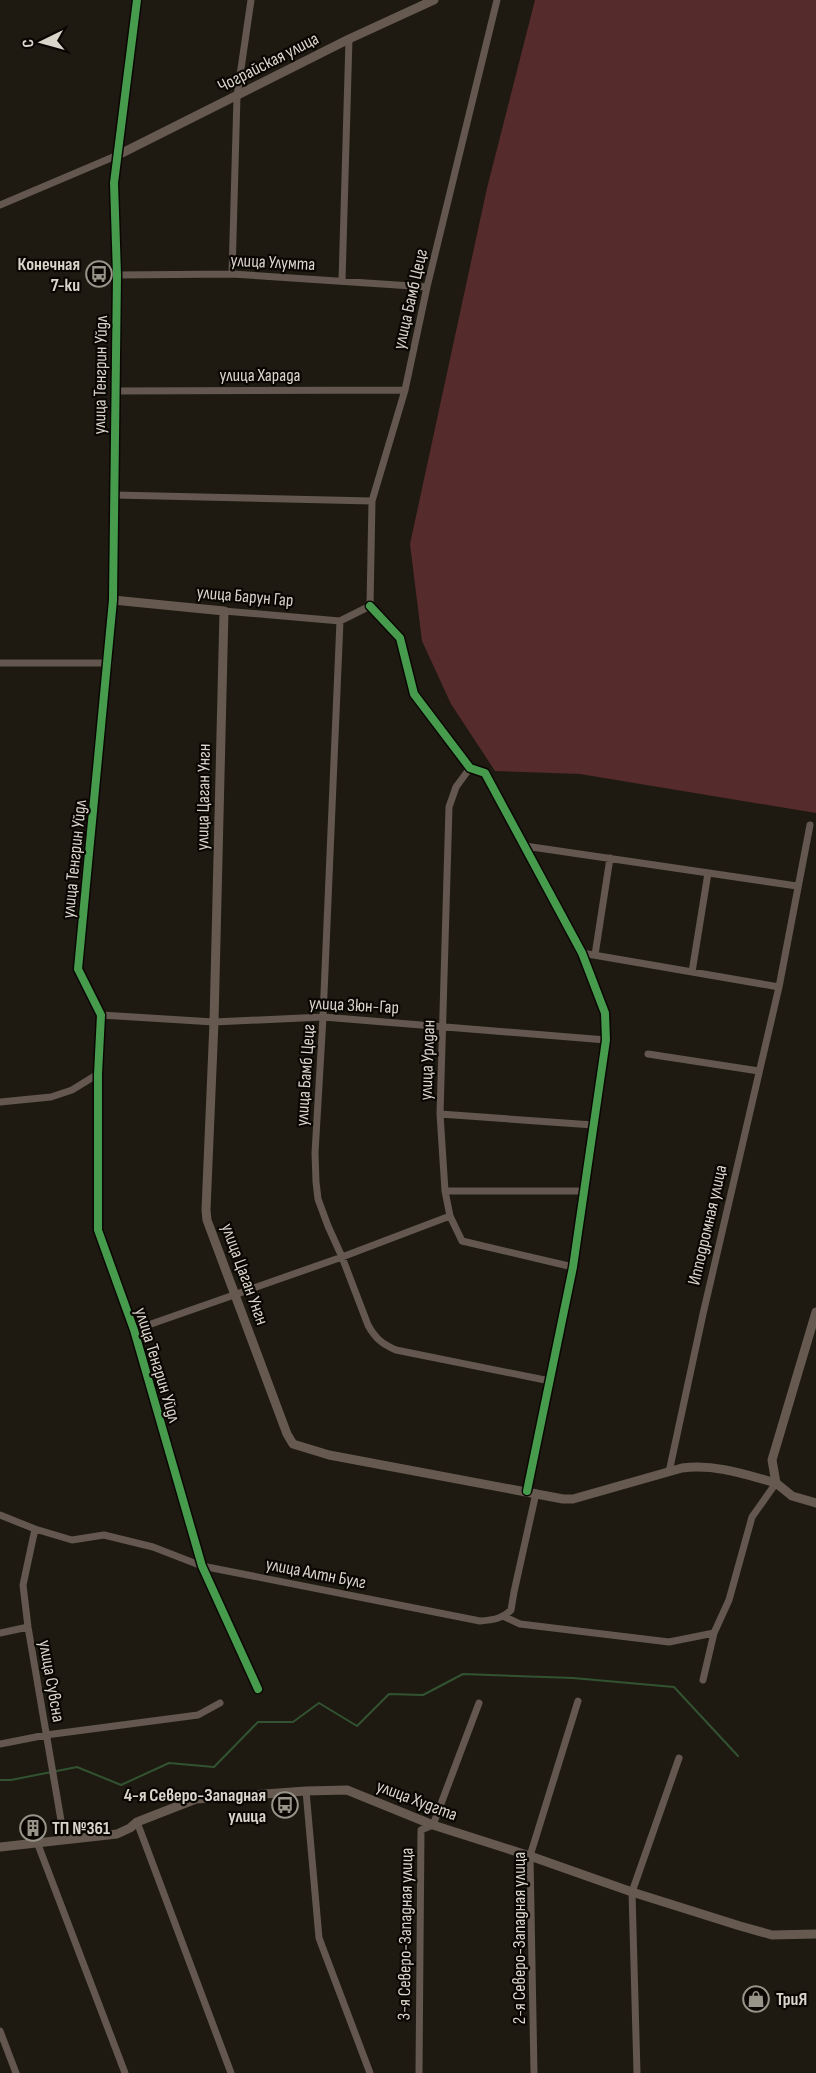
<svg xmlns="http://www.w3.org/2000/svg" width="816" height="2073" font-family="'Sofia Sans Condensed',sans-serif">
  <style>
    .green { fill: #552b2c }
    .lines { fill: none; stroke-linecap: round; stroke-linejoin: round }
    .stream { stroke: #325331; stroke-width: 2 }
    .street { stroke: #63574f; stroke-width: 7 }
    .secondary { stroke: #665950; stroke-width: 9 }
    .cycleway-casing { stroke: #0a0703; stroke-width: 11 }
    .cycleway { stroke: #469c4c; stroke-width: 8 }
    .labels { text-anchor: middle; stroke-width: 4.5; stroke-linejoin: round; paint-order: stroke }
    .street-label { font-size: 18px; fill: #dad5cb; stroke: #0a0703 }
    .poi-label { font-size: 18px; font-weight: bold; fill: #dad5cb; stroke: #0a0703; text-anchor: end }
  </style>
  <rect width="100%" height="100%" fill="#1e1a11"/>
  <path class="green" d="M535,0H816V813L580,774L495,771L451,704L422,641L410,544L487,188Z"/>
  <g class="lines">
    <path class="stream" d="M0,1780H11L77,1767L121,1785L169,1763L214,1767L258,1722H293L319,1703L357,1726L389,1694L423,1695L463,1674L573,1678L674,1687L738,1756"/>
    <path class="street" d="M0,205L118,155L137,0
      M232,274L237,96L251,0
      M117,275L232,274L427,287
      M342,281L349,39
      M115,391L405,390
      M115,495L372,501
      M113,600L78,969L101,1015L98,1074V1230L134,1330L202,1566L258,1689
      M370,606L400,638L414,694L470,768L485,773L582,953L605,1013L606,1040L573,1267L527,1491
      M370,606L372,501L405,390L427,287L497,0
      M224,611L340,621L370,606
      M340,621L323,1017L315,1153L316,1182L318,1199L328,1226L342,1257L368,1325C375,1338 382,1344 396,1350L550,1381
      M0,663H109
      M470,768L456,787L449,807L440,1114L445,1191L450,1216L462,1241L573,1267
      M525,846L797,886
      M582,953L779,987
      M595,955L610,858
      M692,972L708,873
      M101,1015L214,1022L323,1017L606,1040
      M648,1054L759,1071
      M0,1102L51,1097L72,1090L98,1074
      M440,1114L593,1125
      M445,1191H585
      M134,1330L342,1257L450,1216
      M669,1472L703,1314L779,987L810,825
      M0,1515L35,1529L72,1540L104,1535L153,1547L202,1566L480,1621C493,1620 502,1619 511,1610L514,1592L536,1493
      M35,1529L23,1585L28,1627L63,1832L66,1839
      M505,1617L520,1624L669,1642L714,1633L729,1600L752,1517L776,1483
      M0,1633L28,1627
      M703,1680L714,1633
      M0,1744L46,1735L198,1715L220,1703
      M306,1791L319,1938L370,2073
      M137,1822L231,2073
      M37,1842L125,2073
      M0,2031L16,2073
      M419,2073L421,1830L433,1825L479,1703
      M534,2073L530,1856L578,1701
      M637,2073L632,1892L679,1758"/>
    <path class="secondary" d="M434,0L349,39L118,155L114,183L117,275L113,600L224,611L214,1022L206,1210L207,1220L287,1434L293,1444L329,1455L563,1499H573L682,1468C716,1464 744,1474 776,1483
      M816,1312L772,1460L776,1483L792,1496L816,1503
      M0,1847L117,1834L130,1828L137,1822L196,1799L306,1791L347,1790L433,1825L530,1856L632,1892L740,1926L772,1935L816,1934"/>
    <g class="cycleway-casing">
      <path id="cycleway" d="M137,0L114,183L117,275L113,600L78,969L101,1015L98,1074V1230L134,1330L202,1566L258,1689
        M370,606L400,638L414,694L470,768L485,773L582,953L605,1013L606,1040L573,1267L527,1491"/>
    </g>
    <use href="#cycleway" class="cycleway"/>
  </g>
  <defs>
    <g id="bus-ring" transform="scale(1.35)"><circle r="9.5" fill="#0a0703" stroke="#98948a" stroke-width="1.5"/><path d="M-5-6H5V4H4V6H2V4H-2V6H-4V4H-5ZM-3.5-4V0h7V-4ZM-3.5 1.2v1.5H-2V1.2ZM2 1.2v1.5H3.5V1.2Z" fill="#98948a"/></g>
    <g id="building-ring" transform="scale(1.35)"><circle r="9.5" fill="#0a0703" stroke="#98948a" stroke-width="1.5"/><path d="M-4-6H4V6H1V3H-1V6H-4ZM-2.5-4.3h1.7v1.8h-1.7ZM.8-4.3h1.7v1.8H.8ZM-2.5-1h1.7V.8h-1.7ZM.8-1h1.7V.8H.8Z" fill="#98948a"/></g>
    <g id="shop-ring" transform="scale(1.35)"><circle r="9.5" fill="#0a0703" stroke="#98948a" stroke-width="1.5"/><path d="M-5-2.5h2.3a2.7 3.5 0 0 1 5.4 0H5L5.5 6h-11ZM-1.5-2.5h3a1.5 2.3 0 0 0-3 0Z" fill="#98948a"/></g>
  </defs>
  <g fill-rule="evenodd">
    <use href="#bus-ring" x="99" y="274"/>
    <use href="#bus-ring" x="285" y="1805"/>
    <use href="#building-ring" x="33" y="1828"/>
    <use href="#shop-ring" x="756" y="1999"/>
  </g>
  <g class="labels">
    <g class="street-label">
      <text transform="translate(268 62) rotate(-27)" y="6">Чограйская улица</text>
      <text transform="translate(273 262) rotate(3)" y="6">улица Улумта</text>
      <text transform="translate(410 299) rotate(-77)" y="6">улица Бамб Цецг</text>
      <text transform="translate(100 375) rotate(-89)" y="6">улица Тенгрин Уйдл</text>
      <text x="260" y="381">улица Харада</text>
      <text transform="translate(245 596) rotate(5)" y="6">улица Барун Гар</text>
      <text transform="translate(203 797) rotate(-89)" y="6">улица Цаган Унгн</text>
      <text transform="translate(74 859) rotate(-84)" y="6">улица Тенгрин Уйдл</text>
      <text transform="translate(354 1005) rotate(3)" y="6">улица Зюн-Гар</text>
      <text transform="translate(427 1060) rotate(-88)" y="6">улица Урлдан</text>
      <text transform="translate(305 1075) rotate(-86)" y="6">улица Бамб Цецг</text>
      <text transform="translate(707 1225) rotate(-77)" y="6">Ипподромная улица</text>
      <text transform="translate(245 1274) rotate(70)" y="6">улица Цаган Унгн</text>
      <text transform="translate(158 1365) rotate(73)" y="6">улица Тенгрин Уйдл</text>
      <text transform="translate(316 1573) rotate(11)" y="6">улица Алтн Булг</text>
      <text transform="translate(52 1681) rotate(80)" y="6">улица Сувсна</text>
      <text transform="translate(417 1800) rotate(21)" y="6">улица Худгта</text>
      <text transform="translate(405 1934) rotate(-89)" y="6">3-я Северо-Западная улица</text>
      <text transform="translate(519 1938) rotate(-90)" y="6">2-я Северо-Западная улица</text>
    </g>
    <g class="poi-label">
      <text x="80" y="270">Конечная<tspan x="80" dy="21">7-ки</tspan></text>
      <text x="266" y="1801">4-я Северо-Западная<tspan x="266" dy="21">улица</tspan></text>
      <text x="52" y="1834" text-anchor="start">ТП №361</text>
      <text x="776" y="2005" text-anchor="start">ТриЯ</text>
    </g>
  </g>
  <g transform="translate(42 42) rotate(265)" stroke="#0a0703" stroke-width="4.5" paint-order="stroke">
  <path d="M0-4.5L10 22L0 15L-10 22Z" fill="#dad5cb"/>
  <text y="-9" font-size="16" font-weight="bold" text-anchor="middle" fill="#dad5cb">С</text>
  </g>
</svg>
